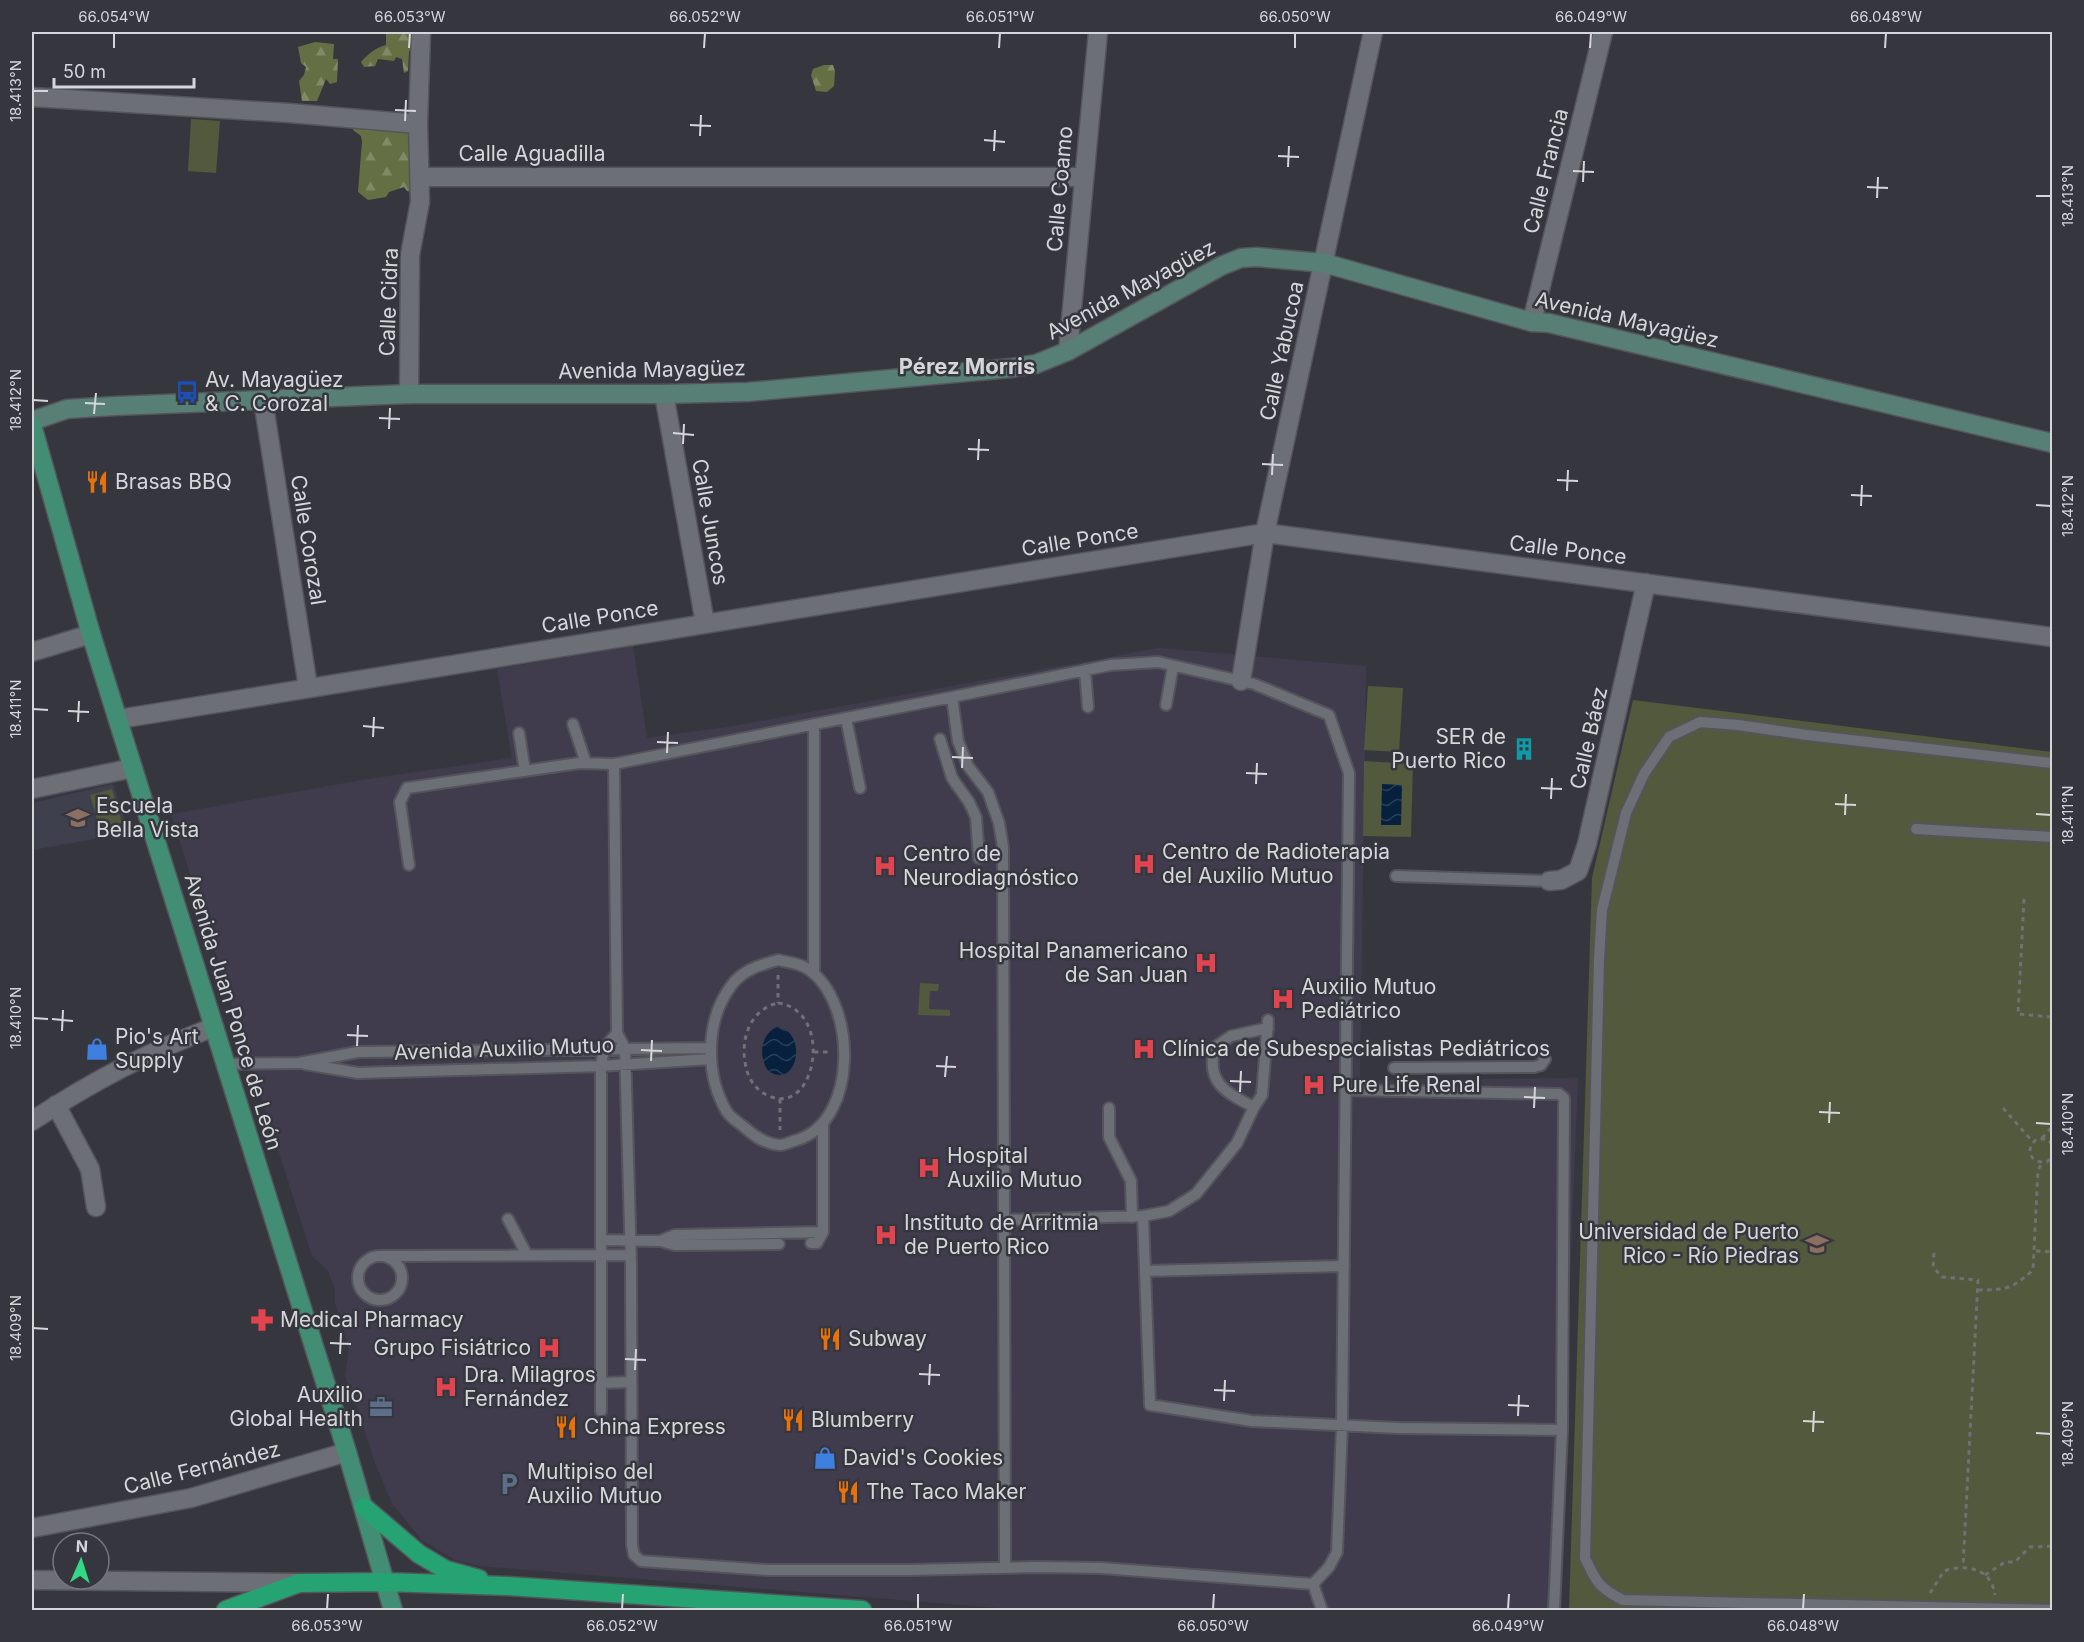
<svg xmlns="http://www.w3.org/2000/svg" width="2084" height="1642" font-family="Inter,sans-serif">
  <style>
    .built { fill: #3e404d }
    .medical { fill: #403c4e }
    .grass { fill: #52593d }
    .forest { fill: url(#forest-firs) }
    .water { fill: url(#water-waves) }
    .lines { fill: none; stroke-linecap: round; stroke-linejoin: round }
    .lane-casing { stroke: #54555b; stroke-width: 14 }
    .street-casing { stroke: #54555b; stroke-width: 21 }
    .secondary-casing { stroke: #54555b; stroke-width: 21 }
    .primary-casing { stroke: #54555b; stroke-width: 21 }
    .highway-casing { stroke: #54555b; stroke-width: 21 }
    .path { stroke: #707177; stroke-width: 3; stroke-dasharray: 4.5 4.5; stroke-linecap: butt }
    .lane { stroke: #6d6f77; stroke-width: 10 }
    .street { stroke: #6d6f77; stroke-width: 18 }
    .secondary { stroke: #587f76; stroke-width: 18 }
    .primary { stroke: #428e75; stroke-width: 18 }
    .highway { stroke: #26a373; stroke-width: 18 }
    .ticks { fill: none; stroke: #d5d6da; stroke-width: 2 }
    .labels { text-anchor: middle; stroke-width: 5; stroke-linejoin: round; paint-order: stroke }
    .street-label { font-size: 21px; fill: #d5d6da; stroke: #36373e }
    .poi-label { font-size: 21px; fill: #d5d6da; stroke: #36373e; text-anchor: start }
    .neighbourhood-label { font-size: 22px; font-weight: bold; fill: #d5d6da; stroke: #36373e }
    .neatline { fill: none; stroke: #d5d6da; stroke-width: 2 }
    .ticks-label { font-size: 15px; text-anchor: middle; fill: #d5d6da }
  </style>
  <defs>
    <pattern id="forest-firs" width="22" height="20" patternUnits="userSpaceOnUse" patternTransform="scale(1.5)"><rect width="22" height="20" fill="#647044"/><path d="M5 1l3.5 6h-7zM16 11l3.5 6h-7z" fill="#808a67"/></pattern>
    <pattern id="water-waves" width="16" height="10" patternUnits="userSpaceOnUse" patternTransform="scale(1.5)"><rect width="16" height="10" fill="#07203e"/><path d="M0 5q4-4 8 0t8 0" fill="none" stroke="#2a4059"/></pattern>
  </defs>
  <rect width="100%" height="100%" fill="#36373e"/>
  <path class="built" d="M113,784L129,833L32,850V803Z"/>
  <path class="medical" d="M633,646L647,738L733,726L1159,648L1366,666L1360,1080L1578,1078L1557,1610H1023L480,1566L455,1560L422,1540L393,1505L376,1466L357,1407L353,1401L345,1375L349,1349L335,1303V1290L328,1271L312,1256L171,814L368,779L512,758L497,669Z"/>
  <path class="grass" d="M191,119L220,121L216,173L188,171Z
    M1368,686L1403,688L1399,752L1364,750Z
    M1633,700L2052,752V1610H1569L1592,878Z
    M1364,761L1413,764L1411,837L1363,836Z
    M112,789L122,823L100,829L90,795Z
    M920,983L939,984L938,991H930L929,1009L950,1010V1016L918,1015Z"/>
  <path class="forest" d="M386,32H412V50L409,51L408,71L404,73L402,59L396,57L394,61L378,59L375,66L364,67L361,62C368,54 375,48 386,45Z
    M315,42L334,44L333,59H338L337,82L330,84L326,79L317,101H302L299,81L304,75L306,67L301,63L298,47Z
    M824,65H833L835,71L834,86L827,92L816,91L811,75L813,69Z
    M412,119L414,193L407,191L404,187L389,192L386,197L368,200L358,192L362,142L361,136L353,130L351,123Z"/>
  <path class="water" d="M1382,784L1402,785L1401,825H1381Z
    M777,1027C808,1031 798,1086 772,1073C768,1071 765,1067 764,1062C759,1049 764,1032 777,1027Z"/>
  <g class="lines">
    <g class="lane-casing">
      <path id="lane" d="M1085,670L1088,707
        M952,697L1111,665L1158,662L1254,684L1329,715L1349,773L1342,1426L1337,1552L1329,1567L1313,1584
        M1166,705L1173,666
        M846,718L860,788
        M573,724L586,763
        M814,724V974
        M519,733L525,771
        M940,739L952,778L969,802L976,817L979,858
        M2052,763L1807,735L1738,725L1700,722L1669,737L1644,774L1626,813L1602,910L1599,959L1585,1558C1596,1582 1599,1588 1623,1600L2052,1610
        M1916,829L2052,837
        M409,865L400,802L407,788L579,763L614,764
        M1396,876L1549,881
        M778,960C787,962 800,963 808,969C857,1002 859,1121 797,1140C792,1141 785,1145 780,1145C765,1144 754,1136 744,1127C738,1122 731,1118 727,1112C705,1075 705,1021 731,986C742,970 760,965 778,960Z
        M226,1064L299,1063L358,1052L711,1048
        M305,1064L358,1073L601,1066L711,1059
        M1394,1068L1534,1067L1541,1065L1545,1059
        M1346,1090L1559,1094L1564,1098L1562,1430L1554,1610
        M1254,1107C1226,1093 1205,1082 1215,1047L1231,1036L1268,1028
        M1109,1108V1137L1131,1181L1132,1217
        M1143,1216L1169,1211L1196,1194L1237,1143L1254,1107L1262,1095L1268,1020
        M508,1219L527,1255
        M1004,1220L1143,1216L1150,1405L1252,1421L1398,1428L1562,1430
        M601,1240L660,1241L675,1245L779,1244
        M660,1241L675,1235L823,1232
        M811,1243H817L823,1232V1123
        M383,1256L631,1255
        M358 1278a22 22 0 1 1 44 0a22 22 0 1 1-44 0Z
        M1145,1271L1344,1266
        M601,1383L631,1382
        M601,1411V1066L604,1048L617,1033
        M1005,1568L1003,847L999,823L988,792L968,766L958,741L952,697L614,764L617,1033L625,1048L631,1265L632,1545L634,1555L641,1561L769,1570H908L1037,1567L1102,1568L1313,1584L1322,1610"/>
    </g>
    <g class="street-casing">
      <path id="street" d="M32,97L289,113L418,124
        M420,177H1083
        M1532,322L1603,32
        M1068,351L1098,32
        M409,394L410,255L420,202L418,124L421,32
        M664,394L705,623
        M263,400L308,687
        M32,652L91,634
        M1241,681L1265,533L1373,32
        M119,719L1265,533L2052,637
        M32,789L133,768
        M1549,881L1561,880L1578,871L1587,844L1646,583
        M56,1105L90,1169L96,1207
        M32,1121C88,1084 150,1051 214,1027
        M32,1528L191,1498L347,1452
        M32,1580L299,1583"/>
    </g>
    <g class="secondary-casing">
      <path id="secondary" d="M32,421L67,409L115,406L409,394H664L748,392L1011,368L1036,364L1068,351L1221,266L1241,258L1257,257L1324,263L1532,322L1549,323L2052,443"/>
    </g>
    <g class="primary-casing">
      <path id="primary" d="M32,425L91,634L347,1452L393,1610"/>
    </g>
    <g class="highway-casing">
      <path id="highway" d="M364,1507L419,1554L446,1570L479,1579
        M226,1610L299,1583L385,1582L507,1586L862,1610"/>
    </g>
    <path class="path" d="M2024,899L2018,1014L2052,1017
      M778,975V1003
      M778,1003C835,1011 816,1117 769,1096C759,1092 752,1084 748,1074C738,1046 747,1010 778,1003Z
      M814,1052H830
      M780,1099V1130
      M2003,1108L2033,1142
      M2042,1138L2052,1127
      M2052,1144L2047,1139H2037C2024,1149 2030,1164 2047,1162L2052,1157
      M2036,1251L2052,1252
      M1934,1253L1933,1267L1942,1277L1978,1280L1963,1567
      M1978,1290C2006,1290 2012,1289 2033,1270L2038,1170L2042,1163
      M1985,1575L2005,1562H2015L2030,1547L2052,1546
      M1930,1593L1944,1571C1965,1564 1991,1567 1995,1595"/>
    <use href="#lane" class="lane"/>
    <use href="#street" class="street"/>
    <use href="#secondary" class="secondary"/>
    <use href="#primary" class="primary"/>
    <use href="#highway" class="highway"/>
  </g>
  <path class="ticks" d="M114,48V33M409,48L410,33M704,48L705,33M999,48L1000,33M1295,48V33M1590,48L1591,33M1885,48L1886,33M33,91H48M395,110L416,111M405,121L406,100M690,125L711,126M700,136L701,115M984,140L1005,142M994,151L995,130M1278,156L1299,157M1288,167L1289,146M1573,171L1594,172M1583,182L1584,161M1867,187L1888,188M2036,196H2051M1877,198L1878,177M33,400L48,401M85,403L105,404M94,414L96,393M379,418L400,419M389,429L390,408M673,433L694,435M683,444L684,424M968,449L989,450M978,460L979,439M1262,464L1283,465M1272,475L1273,454M1557,480L1578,481M1567,491L1568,470M1851,495L1872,496M2036,505L2051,506M1861,506L1862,485M33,709L48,710M68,711L89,712M78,722L79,701M363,726L384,728M373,737L374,717M657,742L678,743M667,753L668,732M952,757L973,758M962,768L963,747M1246,773L1267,774M1256,784L1257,763M1541,788L1562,789M1551,799L1552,778M1835,804L1856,805M2036,814L2051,815M1845,815L1846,794M33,1018L48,1019M52,1019L73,1021M62,1031L63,1010M347,1035L368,1036M357,1046L358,1025M641,1050L662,1051M651,1061L652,1040M936,1066L956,1067M945,1077L947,1056M1230,1081L1251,1082M1240,1092L1241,1071M1524,1097L1545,1098M1534,1108L1535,1087M1819,1112L1840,1113M1829,1123L1830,1102M2036,1123L2051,1124M33,1328L48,1329M330,1343L351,1344M340,1354L341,1333M625,1359L646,1360M635,1370L636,1349M919,1374L940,1375M929,1385L930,1364M1214,1390L1235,1391M1224,1401L1225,1380M1508,1405L1529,1406M1518,1416L1519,1395M1803,1421L1824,1422M1813,1432L1814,1411M2036,1433L2051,1434M327,1609L328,1594M622,1609L623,1594M918,1609V1594M1213,1609L1214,1594M1508,1609L1509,1594M1803,1609L1804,1594"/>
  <defs>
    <g id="bus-bare" transform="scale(1.8)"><path d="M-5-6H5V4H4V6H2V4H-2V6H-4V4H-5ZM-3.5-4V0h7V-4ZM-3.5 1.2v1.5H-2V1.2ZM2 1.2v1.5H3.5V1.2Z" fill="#1a4fb4" stroke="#36373e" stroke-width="2.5" paint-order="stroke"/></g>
    <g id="restaurant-bare" transform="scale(1.8)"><path d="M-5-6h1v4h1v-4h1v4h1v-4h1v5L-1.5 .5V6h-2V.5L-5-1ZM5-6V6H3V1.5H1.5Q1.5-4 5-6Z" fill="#e8710a" stroke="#36373e" stroke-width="2.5" paint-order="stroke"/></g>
    <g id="building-bare" transform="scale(1.8)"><path d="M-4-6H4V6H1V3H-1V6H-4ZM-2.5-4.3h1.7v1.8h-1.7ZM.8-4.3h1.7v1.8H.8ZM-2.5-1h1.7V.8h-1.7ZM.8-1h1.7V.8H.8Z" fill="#0f9aa8" stroke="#36373e" stroke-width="2.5" paint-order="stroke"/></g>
    <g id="school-bare" transform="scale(1.8)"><path d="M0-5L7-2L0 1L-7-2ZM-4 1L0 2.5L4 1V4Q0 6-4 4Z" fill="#8d6e63" stroke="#36373e" stroke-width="2.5" paint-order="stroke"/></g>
    <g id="hospital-bare" transform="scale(1.8)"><path d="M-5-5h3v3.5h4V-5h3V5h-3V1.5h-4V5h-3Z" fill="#e0444e" stroke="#36373e" stroke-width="2.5" paint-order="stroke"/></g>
    <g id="shop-bare" transform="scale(1.8)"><path d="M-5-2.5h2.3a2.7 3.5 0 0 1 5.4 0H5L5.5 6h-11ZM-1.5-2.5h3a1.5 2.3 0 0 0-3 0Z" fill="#3f7fe0" stroke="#36373e" stroke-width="2.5" paint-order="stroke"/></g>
    <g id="university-bare" transform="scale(1.8)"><path d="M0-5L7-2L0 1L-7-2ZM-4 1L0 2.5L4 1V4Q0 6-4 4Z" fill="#8d6e63" stroke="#36373e" stroke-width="2.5" paint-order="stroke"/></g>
    <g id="pharmacy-bare" transform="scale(1.8)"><path d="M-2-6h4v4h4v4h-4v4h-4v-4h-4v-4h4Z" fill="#e0444e" stroke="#36373e" stroke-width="2.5" paint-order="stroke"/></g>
    <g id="office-bare" transform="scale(1.8)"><path d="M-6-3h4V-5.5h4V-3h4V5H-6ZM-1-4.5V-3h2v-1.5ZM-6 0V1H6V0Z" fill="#5c6f8a" stroke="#36373e" stroke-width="2.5" paint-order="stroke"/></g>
    <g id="parking-bare" transform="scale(1.8)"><path d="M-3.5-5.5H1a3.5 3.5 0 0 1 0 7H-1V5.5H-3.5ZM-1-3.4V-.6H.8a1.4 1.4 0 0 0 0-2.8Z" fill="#5c6f8a" stroke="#36373e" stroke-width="2.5" paint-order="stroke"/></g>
  </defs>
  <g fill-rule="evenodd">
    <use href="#bus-bare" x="187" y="392"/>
    <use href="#restaurant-bare" x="97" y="482"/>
    <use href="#building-bare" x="1524" y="749"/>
    <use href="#school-bare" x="78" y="818"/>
    <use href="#hospital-bare" x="1144" y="864"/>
    <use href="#hospital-bare" x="885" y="866"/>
    <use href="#hospital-bare" x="1206" y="963"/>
    <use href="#hospital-bare" x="1283" y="999"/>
    <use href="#shop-bare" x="97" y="1049"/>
    <use href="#hospital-bare" x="1144" y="1049"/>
    <use href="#hospital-bare" x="1314" y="1085"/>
    <use href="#hospital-bare" x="929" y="1168"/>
    <use href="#hospital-bare" x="886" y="1235"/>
    <use href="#university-bare" x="1817" y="1244"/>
    <use href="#pharmacy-bare" x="262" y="1320"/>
    <use href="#restaurant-bare" x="830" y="1339"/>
    <use href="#hospital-bare" x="549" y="1348"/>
    <use href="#hospital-bare" x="446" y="1387"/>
    <use href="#office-bare" x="381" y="1407"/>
    <use href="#restaurant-bare" x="793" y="1420"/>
    <use href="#restaurant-bare" x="566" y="1427"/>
    <use href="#shop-bare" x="825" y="1458"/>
    <use href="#parking-bare" x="509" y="1484"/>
    <use href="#restaurant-bare" x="848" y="1492"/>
  </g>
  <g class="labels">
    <g class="street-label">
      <text x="532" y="161">Calle Aguadilla</text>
      <text transform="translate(1546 171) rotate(-76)" y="7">Calle Francia</text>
      <text transform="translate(1060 189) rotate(-85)" y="7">Calle Coamo</text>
      <text transform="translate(1131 290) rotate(-28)" y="7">Avenida Mayagüez</text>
      <text transform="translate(389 302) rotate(-88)" y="7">Calle Cidra</text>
      <text transform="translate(1627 320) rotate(13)" y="7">Avenida Mayagüez</text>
      <text transform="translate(1282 351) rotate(-78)" y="7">Calle Yabucoa</text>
      <text transform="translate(652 370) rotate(-1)" y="7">Avenida Mayagüez</text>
      <text transform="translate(710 522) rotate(80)" y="7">Calle Juncos</text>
      <text transform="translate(308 540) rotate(81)" y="7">Calle Corozal</text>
      <text transform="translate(1080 540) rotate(-9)" y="7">Calle Ponce</text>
      <text transform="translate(1568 550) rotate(7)" y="7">Calle Ponce</text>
      <text transform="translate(600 617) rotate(-9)" y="7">Calle Ponce</text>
      <text transform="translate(1589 738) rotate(-77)" y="7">Calle Báez</text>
      <text transform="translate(233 1012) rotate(73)" y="7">Avenida Juan Ponce de León</text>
      <text transform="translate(504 1049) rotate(-2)" y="7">Avenida Auxilio Mutuo</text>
      <text transform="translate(202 1468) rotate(-14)" y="7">Calle Fernández</text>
    </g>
    <g class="poi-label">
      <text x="205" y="387">Av. Mayagüez<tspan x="205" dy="24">&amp; C. Corozal</tspan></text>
      <text x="115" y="489">Brasas BBQ</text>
      <text x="1506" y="744" text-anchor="end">SER de<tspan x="1506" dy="24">Puerto Rico</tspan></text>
      <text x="96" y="813">Escuela<tspan x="96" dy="24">Bella Vista</tspan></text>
      <text x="1162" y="859">Centro de Radioterapia<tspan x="1162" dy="24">del Auxilio Mutuo</tspan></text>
      <text x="903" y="861">Centro de<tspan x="903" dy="24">Neurodiagnóstico</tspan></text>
      <text x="1188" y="958" text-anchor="end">Hospital Panamericano<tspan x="1188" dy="24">de San Juan</tspan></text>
      <text x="1301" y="994">Auxilio Mutuo<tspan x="1301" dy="24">Pediátrico</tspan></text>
      <text x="115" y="1044">Pio's Art<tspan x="115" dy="24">Supply</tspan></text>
      <text x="1162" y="1056">Clínica de Subespecialistas Pediátricos</text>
      <text x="1332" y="1092">Pure Life Renal</text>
      <text x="947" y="1163">Hospital<tspan x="947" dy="24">Auxilio Mutuo</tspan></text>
      <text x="904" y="1230">Instituto de Arritmia<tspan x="904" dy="24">de Puerto Rico</tspan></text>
      <text x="1799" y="1239" text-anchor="end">Universidad de Puerto<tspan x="1799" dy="24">Rico - Río Piedras</tspan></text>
      <text x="280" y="1327">Medical Pharmacy</text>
      <text x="848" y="1346">Subway</text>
      <text x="531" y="1355" text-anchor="end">Grupo Fisiátrico</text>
      <text x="464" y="1382">Dra. Milagros<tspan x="464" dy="24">Fernández</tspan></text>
      <text x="363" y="1402" text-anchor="end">Auxilio<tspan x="363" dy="24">Global Health</tspan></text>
      <text x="811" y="1427">Blumberry</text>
      <text x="584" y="1434">China Express</text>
      <text x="843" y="1465">David's Cookies</text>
      <text x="527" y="1479">Multipiso del<tspan x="527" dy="24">Auxilio Mutuo</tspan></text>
      <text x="866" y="1499">The Taco Maker</text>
    </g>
    <g class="neighbourhood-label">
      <text x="967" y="374">Pérez Morris</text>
    </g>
  </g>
  <rect width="2084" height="1642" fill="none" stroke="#36373e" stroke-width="66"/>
  <g transform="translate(81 1561) rotate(3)"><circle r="28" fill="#36373e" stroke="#76777c" stroke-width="1.5"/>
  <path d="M0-4.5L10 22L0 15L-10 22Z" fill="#32d882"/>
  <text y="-9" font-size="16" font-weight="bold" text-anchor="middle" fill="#d5d6da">N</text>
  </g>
  <path d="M54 78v9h140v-9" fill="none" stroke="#d5d6da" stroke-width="3"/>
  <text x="63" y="78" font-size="18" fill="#d5d6da" stroke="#36373e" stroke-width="4.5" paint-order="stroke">50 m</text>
  <rect x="33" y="33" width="2018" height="1576" class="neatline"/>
  <g class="ticks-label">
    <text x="114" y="22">66.054°W</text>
    <text x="410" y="22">66.053°W</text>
    <text x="705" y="22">66.052°W</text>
    <text x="1000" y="22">66.051°W</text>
    <text x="1295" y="22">66.050°W</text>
    <text x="1591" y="22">66.049°W</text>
    <text x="1886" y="22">66.048°W</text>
    <text transform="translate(16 91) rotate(-90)" y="5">18.413°N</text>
    <text transform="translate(2068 196) rotate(-90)" y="5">18.413°N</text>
    <text transform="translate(16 400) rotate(-90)" y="5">18.412°N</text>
    <text transform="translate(2068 506) rotate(-90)" y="5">18.412°N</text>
    <text transform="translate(16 709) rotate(-90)" y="5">18.411°N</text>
    <text transform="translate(2068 815) rotate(-90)" y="5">18.411°N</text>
    <text transform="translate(16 1018) rotate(-90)" y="5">18.410°N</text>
    <text transform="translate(2068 1124) rotate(-90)" y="5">18.410°N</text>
    <text transform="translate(16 1328) rotate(-90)" y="5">18.409°N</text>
    <text transform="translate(2068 1434) rotate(-90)" y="5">18.409°N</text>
    <text x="327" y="1631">66.053°W</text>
    <text x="622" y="1631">66.052°W</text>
    <text x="918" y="1631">66.051°W</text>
    <text x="1213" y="1631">66.050°W</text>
    <text x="1508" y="1631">66.049°W</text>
    <text x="1803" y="1631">66.048°W</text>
  </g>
</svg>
